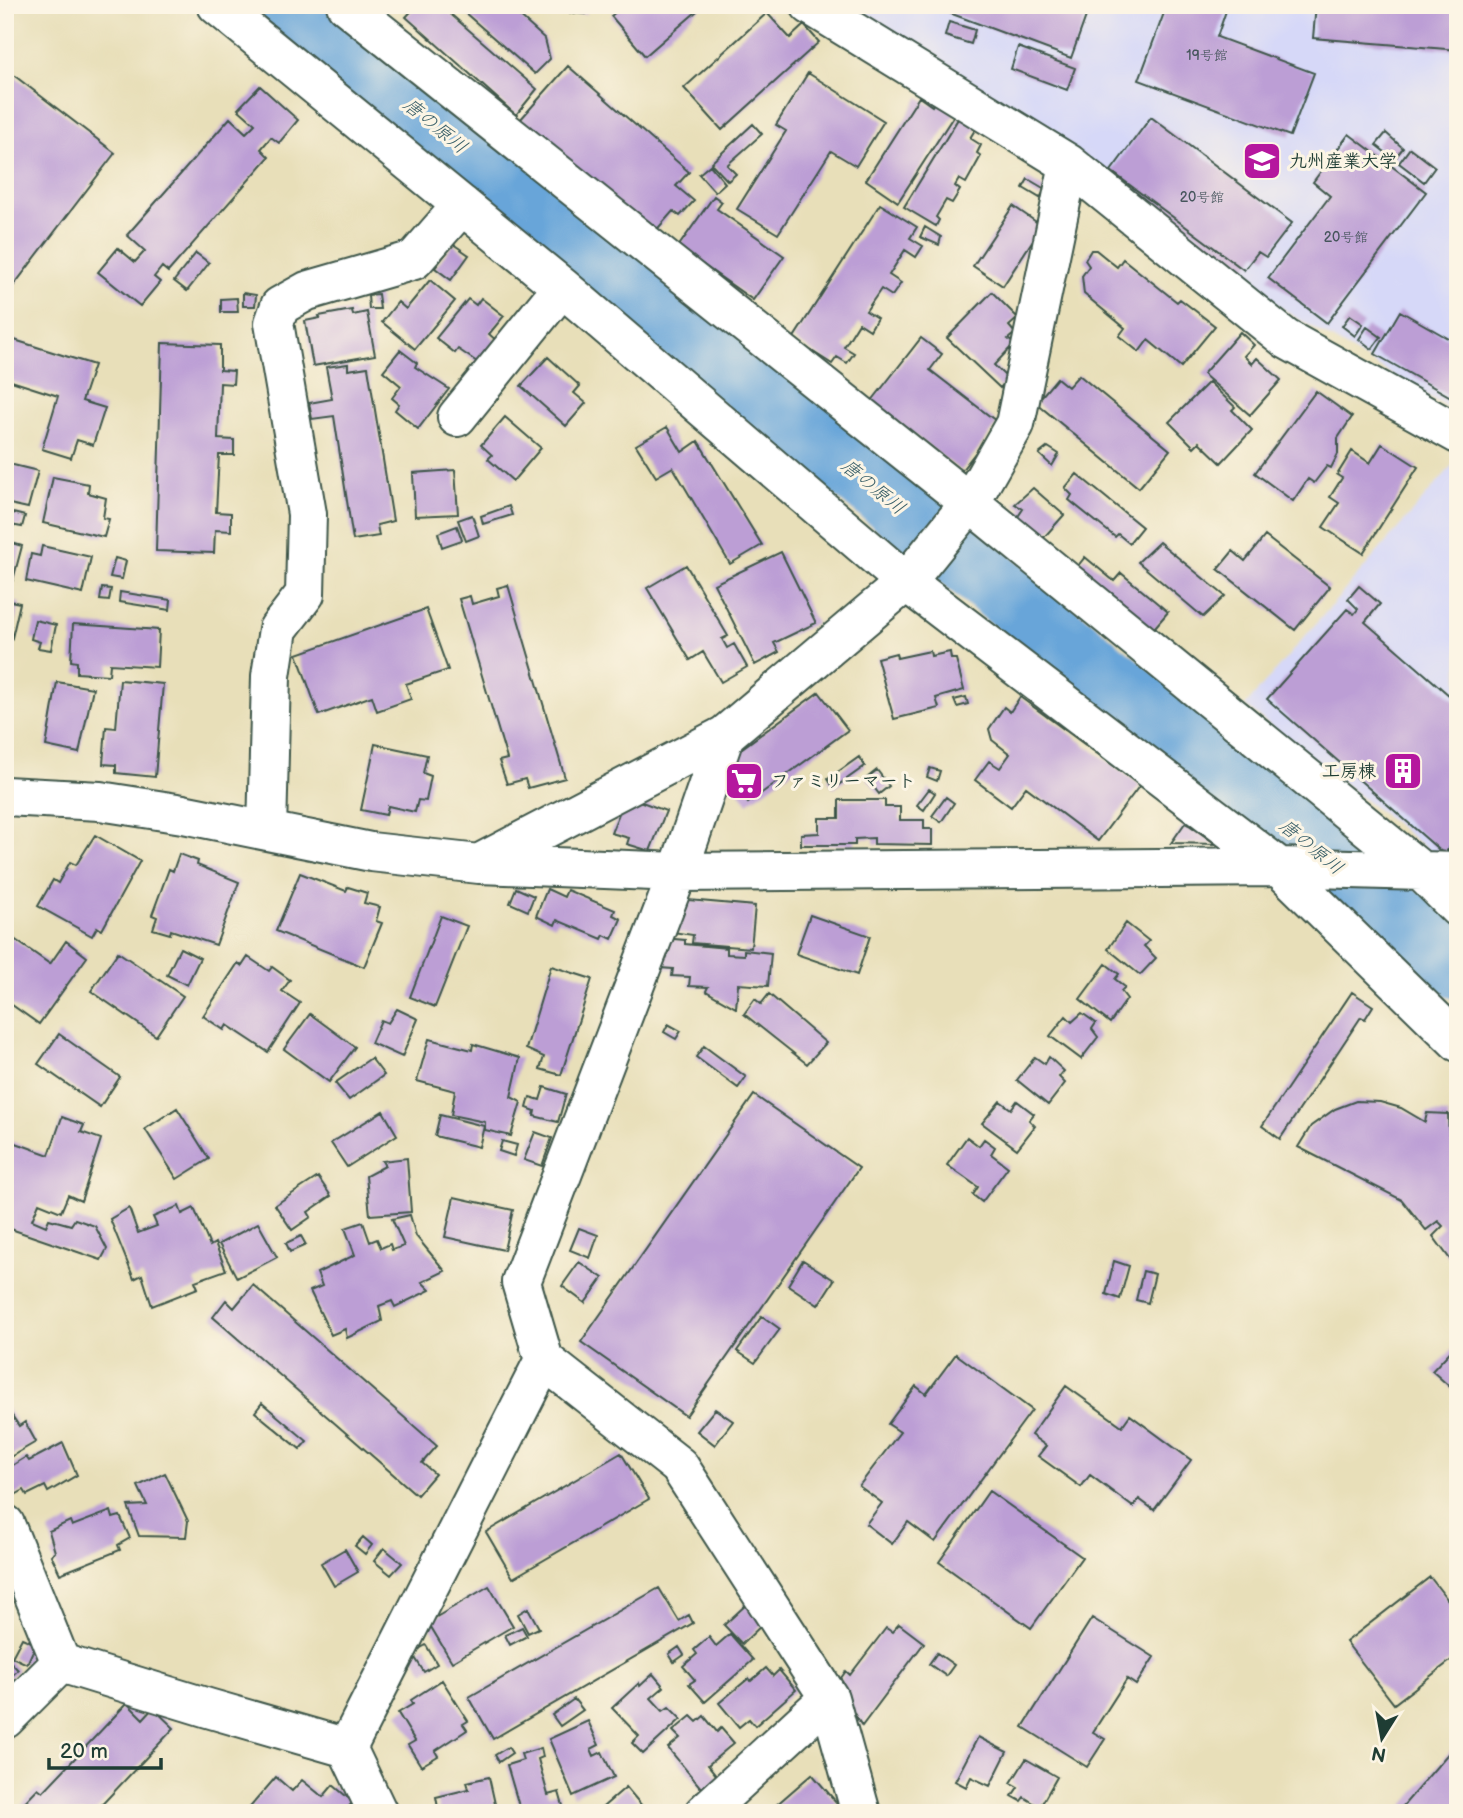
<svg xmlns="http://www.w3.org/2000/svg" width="1463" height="1818" font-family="'Balsamiq Sans','Klee One',sans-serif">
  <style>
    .built { fill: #d6d8f8 }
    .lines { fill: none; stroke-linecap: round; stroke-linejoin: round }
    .river { stroke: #67a5d9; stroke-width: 66 }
    .building { fill: #bc9ed5 }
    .minor-casing { stroke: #3d5548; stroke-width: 42 }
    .minor { stroke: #fff; stroke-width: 38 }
    .labels { text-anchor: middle; stroke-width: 6; stroke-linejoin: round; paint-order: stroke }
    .number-label { font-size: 14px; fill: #46555c }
    .poi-label { font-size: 18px; font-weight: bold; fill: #1f3d34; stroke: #fcf5e5; text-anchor: start }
    .water-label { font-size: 19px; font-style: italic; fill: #355c66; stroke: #fcf5e5 }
  </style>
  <rect width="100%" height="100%" fill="#fcf5e5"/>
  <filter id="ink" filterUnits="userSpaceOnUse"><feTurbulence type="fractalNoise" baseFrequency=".0143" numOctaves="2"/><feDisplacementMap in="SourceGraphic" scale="14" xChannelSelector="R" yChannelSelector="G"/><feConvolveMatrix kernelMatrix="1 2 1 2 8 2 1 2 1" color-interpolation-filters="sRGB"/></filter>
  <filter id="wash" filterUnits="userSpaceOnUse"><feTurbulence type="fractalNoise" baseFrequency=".00686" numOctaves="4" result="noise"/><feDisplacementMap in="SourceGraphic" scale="28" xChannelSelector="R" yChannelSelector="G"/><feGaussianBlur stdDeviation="1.57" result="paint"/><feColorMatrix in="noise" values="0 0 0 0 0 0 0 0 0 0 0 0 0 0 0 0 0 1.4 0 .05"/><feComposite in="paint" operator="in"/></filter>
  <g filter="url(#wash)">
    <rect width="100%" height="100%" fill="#e8dfb9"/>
    <path class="built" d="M839,5H1458V414L1295,317Z
      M1458,459V852H1431L1245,706Z"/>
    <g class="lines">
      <path class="river" d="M290,5L1458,966"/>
    </g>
    <g id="blocks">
      <path class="building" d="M417,5H440L537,89L516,115L406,17Z
        M456,5H507L545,39L550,59L535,74Z
        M535,5H587L586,14L534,10Z
        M624,5H704L645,56L611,16Z
        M928,5H1090L1071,58Z
        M1167,5H1228L1217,37L1314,73L1290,136L1139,80Z
        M1316,5H1458V50L1313,38Z
        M767,13L790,38L804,25L819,42L722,130L684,88Z
        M949,22L975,30L971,44L945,36Z
        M1018,47L1075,68L1067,90L1011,69Z
        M568,66L689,172L676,186L694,201L680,216L673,211L652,235L520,120Z
        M7,70L115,153L14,285L5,278Z
        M808,73L884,121L856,166L831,151L778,234L737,209L786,131L776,125Z
        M260,86L298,120L279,143L271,137L261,149L269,157L168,272L162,267L154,277L160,282L140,306L98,272L118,248L135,262L145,251L127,235L230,118L246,133L255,124L238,109Z
        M938,96L958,109L898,202L866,180L919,97L932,106Z
        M961,114L978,125L970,138L981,145L977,153L981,156L966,183L959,179L955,186L960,190L952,203L946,200L936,217L939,220L936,226L904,207Z
        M1151,117L1292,223L1266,257L1258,252L1244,270L1111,171Z
        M753,124L762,134L727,165L736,174L728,181L711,163Z
        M1386,133L1403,148L1394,159L1376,145Z
        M1349,134L1426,192L1327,323L1268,278L1330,196L1313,182Z
        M1410,148L1435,167L1424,182L1399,163Z
        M710,165L725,183L715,192L699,174Z
        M1028,179L1045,189L1040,198L1023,188Z
        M714,196L722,202L717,209L784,256L753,300L678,247Z
        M880,204L917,227L910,238L923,246L916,257L905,250L889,275L901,283L892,296L881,289L866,311L877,318L870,330L859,323L844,347L854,353L847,363L837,357L832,364L793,339Z
        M1013,206L1042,226L1003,286L973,266Z
        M925,227L941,237L939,245L920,237Z
        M453,244L469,255L451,280L435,268Z
        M1091,250H1096L1117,267L1123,259L1177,302L1180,299L1215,326L1181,367L1148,340L1139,352L1119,336L1125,328L1084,294L1082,276L1089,266L1085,260Z
        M196,253L209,263L187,291L174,281Z
        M430,280L455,301L415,349L382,322L398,302L406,309Z
        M992,292L1018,318L1009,326L1015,333L1008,339L1014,344L994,365L1008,379L1000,388L947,338Z
        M243,293L256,295L255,306H243Z
        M378,294L380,309H369L368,295Z
        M237,298L238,312H221V299Z
        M481,298L504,316L489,334L498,342L480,364L458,349L455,353L436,338L468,299L476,305Z
        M352,310L353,315L367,312L375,355L313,366L305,321L320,318L319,316Z
        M1400,311L1458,344V401L1375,354Z
        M1350,315L1363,324L1355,336L1342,326Z
        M1367,327L1381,337L1372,349L1359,339Z
        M1240,332L1254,345L1244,356L1252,364L1257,358L1281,380L1250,415L1203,374Z
        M5,337L94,365L82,401L105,408L93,445L77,440L71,458L42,449L58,396L5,379Z
        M921,338L942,354L930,370L996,421V426L961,471L871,402Z
        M162,343L220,345V370L234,371L233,384L220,383L218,439L234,440V455H219L216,512L231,513V531L215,530L214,553L156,551Z
        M400,350L417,363L415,367L449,389L418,429L395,410L399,404L392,398L401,386L383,371Z
        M548,357L580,386L574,393L586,403L566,426L521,386Z
        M348,364V370L368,367L393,521L377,525L379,536L353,540L334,416L312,419L309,403L332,399L326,367Z
        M1079,375L1170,450L1139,488L1036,403L1057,378L1068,387Z
        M1209,382L1235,407L1232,410L1252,430L1221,463L1199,442L1194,447L1169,422Z
        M1316,391L1352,417L1338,438V454L1331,468L1327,466L1314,483L1308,479L1293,501L1255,473Z
        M505,417L541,448L513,481L488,459L492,455L481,445Z
        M667,427L682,452L698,441L762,545L730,564L673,467L656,477L636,445Z
        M1382,444L1418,467L1363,553L1323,527L1339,503L1330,497L1342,478L1337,475L1352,451L1370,463Z
        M1048,447L1059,454L1052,466L1039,454Z
        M5,463L38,471L28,508L5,503Z
        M455,470L458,514L415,516L413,473Z
        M1077,474L1142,527L1129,543L1118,534L1115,537L1069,500L1072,495L1065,488Z
        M53,477L89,484L88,493L106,498L103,518L109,519L104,537L43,523Z
        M1033,488L1064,515L1038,544L1015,521L1023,509L1015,504Z
        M509,506L512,515L483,524L481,516Z
        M5,511L25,516L22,527L5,524Z
        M472,515L479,536L466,541L458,520Z
        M457,526L462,540L442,547L438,533Z
        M1265,536L1330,587L1295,630L1218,569L1233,551L1245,561Z
        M5,541L22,546L13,580L5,578Z
        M1159,542L1225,596L1203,617L1138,562Z
        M42,546L91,557L83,594L26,581L31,554L40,556Z
        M781,552L816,623L774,643L779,652L755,665L714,584Z
        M1085,557L1114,581L1121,573L1168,612L1149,634L1073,572Z
        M115,558L126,561L122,579L110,577Z
        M686,565L728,636L722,639L727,648L734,644L747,667L721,682L703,652L690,660L647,588Z
        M508,585L565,778L528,788L525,779L507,784L499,761L507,759L459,599L470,596L472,604L499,596L497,588Z
        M1359,586L1380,604L1365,622L1458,703V838L1444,854L1267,699L1347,609L1354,614L1358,609L1348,599Z
        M102,588L111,589L109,601L100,600Z
        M120,592L171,600L170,610L119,602Z
        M5,600L20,603L6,664H5Z
        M426,609L448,670L406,684L411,699L377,711L372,696L319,715L297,654Z
        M35,620L56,625L51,650L38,648L40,642L31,639Z
        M73,624L159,630L157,667L110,664L109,675L77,673V662L71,661Z
        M930,651L931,656L950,652L951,659H956L964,690L936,698L939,708L894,719L877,658L896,653L897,658Z
        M120,680L163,684L155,777L116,773V765L103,764L106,727L116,728Z
        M57,682L93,688L79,753L46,746Z
        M819,692L848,730L748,803L719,765Z
        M966,697L968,704L957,707L954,700Z
        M1020,697L1140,785L1098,841L1026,787L1011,807L975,780L989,761L1000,768L1010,754L992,740L989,729L1004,707L1010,712Z
        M375,744L427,755L423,773L431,776L426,801L418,800L415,812L388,806L386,815L361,810Z
        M859,757L865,766L834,788L828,779Z
        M930,768L940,771L937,781L927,777Z
        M877,770L889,786L879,794L867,778Z
        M929,789L935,793L924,810L917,805Z
        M626,796L666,811L650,851L627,844L629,838L611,833Z
        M946,797L954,803L941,822L932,816Z
        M839,800H885V807H900V820H924V829H932V845L874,844V838L855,839V845H801V834L819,833V818H839Z
        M1185,823L1189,825L1216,844L1171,843Z
        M95,835L140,861L102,930L97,927L92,936L38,906L53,880L58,883L70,862L76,865Z
        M179,854L198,861L197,865L239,882L216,945L171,930L170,934L153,929L157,917L152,915L169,869L173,871Z
        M300,873L346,891L348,887L367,893L364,903L380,907L376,921L382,923L364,967L276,931Z
        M516,888L534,896L528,911L510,903Z
        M547,889L564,897L567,890L615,910L613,915L621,919L612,939L604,935L602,939L557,920L555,925L536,916Z
        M677,899L755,906L751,948L692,943L693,935L666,931Z
        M810,915L870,936L857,975L796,954Z
        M441,916L467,926L435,1007L410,997Z
        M1126,923L1149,941L1144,946L1156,958L1140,975L1108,949Z
        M7,934L50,964L66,941L87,957L39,1024L5,1000V937Z
        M663,938L685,940V944L727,948V954L744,955V950L771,953L768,986L738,984L736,1008L706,991L708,987L689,986L690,977L672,976L673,969L660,968Z
        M180,948L200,958L187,985L167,975Z
        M118,952L183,996L156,1036L91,991Z
        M248,957L269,971L272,967L290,980L282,991L300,1003L268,1052L227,1025L224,1030L203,1016L238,963L242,966Z
        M1106,964L1119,974L1115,979L1125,987L1121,991L1127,999L1110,1023L1080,999Z
        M551,966L592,979L561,1075L540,1069L544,1057L526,1049Z
        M1352,992L1373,1006L1365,1019L1361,1017L1280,1139L1262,1126Z
        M769,994L826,1043L807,1064L744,1014L755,999L761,1004Z
        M397,1009L418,1019L402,1057L371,1043L381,1020L388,1023Z
        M1082,1013L1096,1023L1092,1029L1098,1037L1081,1059L1050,1036L1066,1016L1072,1022Z
        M310,1014L355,1047L329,1082L284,1049Z
        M668,1024L681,1031L676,1039L664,1032Z
        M59,1034L120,1077L100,1107L38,1064Z
        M429,1039L472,1050L473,1044L520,1058L511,1097L521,1102L511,1136L485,1130V1122L451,1115L455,1091L417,1081Z
        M704,1046L746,1077L738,1088L696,1057Z
        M1035,1057L1045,1064L1049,1057L1064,1071L1059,1077L1065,1083L1048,1105L1017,1080Z
        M371,1058L384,1075L349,1100L335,1083Z
        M544,1087L566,1094L558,1122L534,1116L535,1111L527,1108L530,1097L540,1100Z
        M754,1095L859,1168L686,1416L581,1342Z
        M1000,1101L1011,1109L1017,1101L1034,1114L1029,1120L1035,1126L1017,1149L982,1123Z
        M1356,1101L1380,1102L1401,1108L1425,1122L1427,1113L1448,1114L1449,1135L1458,1126V1197L1455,1199L1458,1201V1270L1433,1236L1443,1226L1438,1221L1426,1230L1402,1200L1298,1147L1311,1126L1335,1109Z
        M177,1108L209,1159L177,1179L145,1129Z
        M383,1111L397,1135L347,1167L331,1143Z
        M440,1115L484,1126L479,1147L435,1136Z
        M62,1117L84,1125L81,1132L101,1139L81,1201L68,1195L61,1212L39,1203L32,1220L46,1226L49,1219L71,1225L75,1219L95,1226L107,1249L101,1260L5,1227V1139L49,1155Z
        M535,1132L552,1138L542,1166L524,1160Z
        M967,1137L979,1146L984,1139L995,1147L991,1154L1008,1167L982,1202L973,1195L978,1187L947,1165Z
        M502,1141L517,1145L514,1156L499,1151Z
        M407,1158L411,1212L370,1215L366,1176L385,1166L382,1161Z
        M318,1177L331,1196L308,1212L311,1217L292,1230L275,1205Z
        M454,1197L513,1210L504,1250L445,1237Z
        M179,1206L182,1214L194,1208L210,1246L215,1243L226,1270L195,1281L198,1288L152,1306L142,1275L134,1279L110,1219L129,1208L138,1233L157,1226L153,1217Z
        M410,1215L416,1236L445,1271L422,1282L430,1290L395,1307L392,1301L379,1306L382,1321L347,1338L345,1329L331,1335L310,1291L322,1286L317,1273L355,1255L345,1228L363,1222L370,1242L377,1239L381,1248L390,1244L392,1250L404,1246L392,1219Z
        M258,1223L277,1257L237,1278L219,1244Z
        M579,1228L598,1235L590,1258L570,1250Z
        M301,1236L306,1245L290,1252L286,1243Z
        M803,1260L834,1280L818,1305L788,1285Z
        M1114,1261L1129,1266L1120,1299L1106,1294Z
        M579,1262L603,1278L585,1303L562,1286Z
        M1143,1271L1155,1274L1148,1303L1136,1300Z
        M253,1285L437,1446L422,1463L435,1474L417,1495L213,1317L226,1300L234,1308Z
        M762,1316L780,1329L755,1363L737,1351Z
        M1458,1343V1394L1432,1371Z
        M956,1354L1032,1410L935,1542L908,1522L892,1544L866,1524L882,1503L859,1486L900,1432L888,1424L916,1386L926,1394Z
        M1066,1386L1122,1426L1130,1415L1191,1460L1154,1510L1139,1499L1133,1507L1090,1475L1081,1487L1038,1456L1046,1446L1031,1435Z
        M262,1403L307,1441L300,1449L255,1412Z
        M5,1405L19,1426L25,1422L36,1442L5,1460Z
        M715,1409L733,1421L715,1445L697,1431Z
        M63,1443L77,1475L48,1492L45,1486L27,1495L24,1490L15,1495L5,1479V1470L26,1457L29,1461Z
        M621,1453L649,1499L513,1578L486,1532Z
        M165,1473L188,1521L186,1537L139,1536L128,1506L147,1505L138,1486Z
        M989,1491L1082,1557L1031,1628L939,1562Z
        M111,1511L113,1518L120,1516L130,1538L118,1545L120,1550L60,1574L51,1555L55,1552L49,1531L70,1521L72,1526Z
        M363,1537L372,1545L365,1554L355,1546Z
        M384,1548L402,1563L391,1575L374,1561Z
        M345,1549L358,1572L334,1586L321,1563Z
        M1430,1577L1458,1613V1655L1394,1704L1346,1642Z
        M489,1586L513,1626L452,1662L428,1622Z
        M659,1588L679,1621L689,1615L693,1623L493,1739L469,1697Z
        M747,1604L765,1622L742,1644L724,1625Z
        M528,1608L539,1628L528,1633L518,1614Z
        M1092,1618L1154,1657L1136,1685L1127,1679L1093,1732L1105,1739L1087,1767L1023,1727Z
        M899,1624L924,1643L862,1726L836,1685L846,1671L850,1675L886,1628L892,1632Z
        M522,1627L527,1636L510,1645L505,1635Z
        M730,1634L753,1660L705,1702L689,1684L695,1680L683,1666L697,1654L694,1650L709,1637L716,1646Z
        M22,1638L36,1644L27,1664L12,1657Z
        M426,1645L437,1664L424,1672L412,1653Z
        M679,1647L684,1655L674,1662L669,1654Z
        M937,1653L954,1665L946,1676L929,1664Z
        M5,1656L18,1670L5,1682Z
        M766,1668L773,1676L779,1670L796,1690L755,1726L749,1719L739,1727L719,1703L749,1678L751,1681Z
        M653,1674L664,1687L651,1698L663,1711L669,1707L681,1719L643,1754L632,1743L639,1736L612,1708L639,1683L640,1686Z
        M442,1680L468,1721L463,1724L467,1730L435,1751L438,1756L421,1766L408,1745L415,1741L398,1713L413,1704L411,1700Z
        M574,1699L583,1710L560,1726L552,1715Z
        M127,1703L143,1719L153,1708L174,1728L94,1813H14L38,1788L43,1792Z
        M691,1716L697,1722L704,1716L717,1732L721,1728L734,1743L708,1765L721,1781L706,1794L668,1748L680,1738L673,1731Z
        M588,1721L599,1745L591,1749L594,1756L602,1752L614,1777L573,1796L549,1739Z
        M978,1737L1007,1752L990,1786L971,1777L966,1787L955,1781Z
        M1458,1742V1813H1397Z
        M508,1747L512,1753L499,1762L495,1755Z
        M541,1748L543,1757L538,1759L548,1795L559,1792L565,1813H521L507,1765L523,1760L521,1754Z
        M1026,1759L1057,1777L1040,1807L1024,1797L1021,1801L1012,1796L1018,1787L1011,1783Z
        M812,1774L843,1810L840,1813H767Z
        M276,1777L292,1791L302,1780L323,1797L333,1785L353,1802L343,1813H245Z
        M489,1777L497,1813H439L436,1797L469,1789L467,1782Z
        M626,1787L648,1813H596Z"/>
    </g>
  </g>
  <g filter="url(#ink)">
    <use href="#blocks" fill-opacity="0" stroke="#3d5548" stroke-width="2"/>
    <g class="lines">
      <g class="minor-casing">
        <path id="minor" d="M217,5L562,287L906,582L1279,867L1458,1042
          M346,5L970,503L1421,871L1458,908
          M810,5L1069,164L1286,339L1458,434
          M457,417L562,287
          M725,735L678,872L521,1282L544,1360L679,1466L829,1698L861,1813
          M5,796L100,801L183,814L371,852L479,864L678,872L1279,867L1458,872
          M267,831L271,676L278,629L305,594L307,514L274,323L280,306L307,291L414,260L462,205
          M480,863L725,735L906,582L970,503L1015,424L1069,164
          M5,1524L61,1663
          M61,1663L208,1708L347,1748L378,1813
          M5,1719L61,1663
          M347,1748L544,1360
          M704,1813L829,1698"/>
      </g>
      <use href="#minor" class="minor"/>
    </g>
  </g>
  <defs>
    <g id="university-square" transform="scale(2.0125)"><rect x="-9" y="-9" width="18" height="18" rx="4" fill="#b5179e" stroke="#fcf5e5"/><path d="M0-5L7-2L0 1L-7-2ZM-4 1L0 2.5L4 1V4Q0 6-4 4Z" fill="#fff"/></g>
    <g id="building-square" transform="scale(2.0125)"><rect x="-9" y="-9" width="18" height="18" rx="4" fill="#b5179e" stroke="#fcf5e5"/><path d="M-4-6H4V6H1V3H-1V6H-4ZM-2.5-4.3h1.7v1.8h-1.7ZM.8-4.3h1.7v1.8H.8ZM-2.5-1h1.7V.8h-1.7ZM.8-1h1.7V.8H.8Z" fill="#fff"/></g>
    <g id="supermarket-square" transform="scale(2.0125)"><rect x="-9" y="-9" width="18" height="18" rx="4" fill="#b5179e" stroke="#fcf5e5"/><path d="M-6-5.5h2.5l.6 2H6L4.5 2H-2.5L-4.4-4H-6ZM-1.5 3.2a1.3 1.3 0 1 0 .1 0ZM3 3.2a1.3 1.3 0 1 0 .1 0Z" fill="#fff"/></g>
  </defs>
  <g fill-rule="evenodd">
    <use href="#university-square" x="1262" y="161"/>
    <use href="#building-square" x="1403" y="771"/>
    <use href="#supermarket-square" x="744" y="781"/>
  </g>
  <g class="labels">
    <g class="number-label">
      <text x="1207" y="60">19号館</text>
      <text x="1202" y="202">20号館</text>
      <text x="1346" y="242">20号館</text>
    </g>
    <g class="poi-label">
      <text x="1289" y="167">九州産業大学</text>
      <text x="1376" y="777" text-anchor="end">工房棟</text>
      <text x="771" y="787">ファミリーマート</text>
    </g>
    <g class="water-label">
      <text transform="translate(436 125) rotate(39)" y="7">唐の原川</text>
      <text transform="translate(874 486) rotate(39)" y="7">唐の原川</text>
      <text transform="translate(1312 846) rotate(39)" y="7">唐の原川</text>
    </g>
  </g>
  <rect width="1463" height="1818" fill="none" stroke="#fcf5e5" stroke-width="28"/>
  <g transform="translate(1382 1738) rotate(191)" stroke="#fcf5e5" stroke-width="5" paint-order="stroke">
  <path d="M0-5L12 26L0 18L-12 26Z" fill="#1f3d34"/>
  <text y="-10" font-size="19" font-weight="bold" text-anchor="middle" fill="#1f3d34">N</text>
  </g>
  <path d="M49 1758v10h112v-10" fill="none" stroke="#1f3d34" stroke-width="3.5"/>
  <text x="60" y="1758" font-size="21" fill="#1f3d34" stroke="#fcf5e5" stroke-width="5" paint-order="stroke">20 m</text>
</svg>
